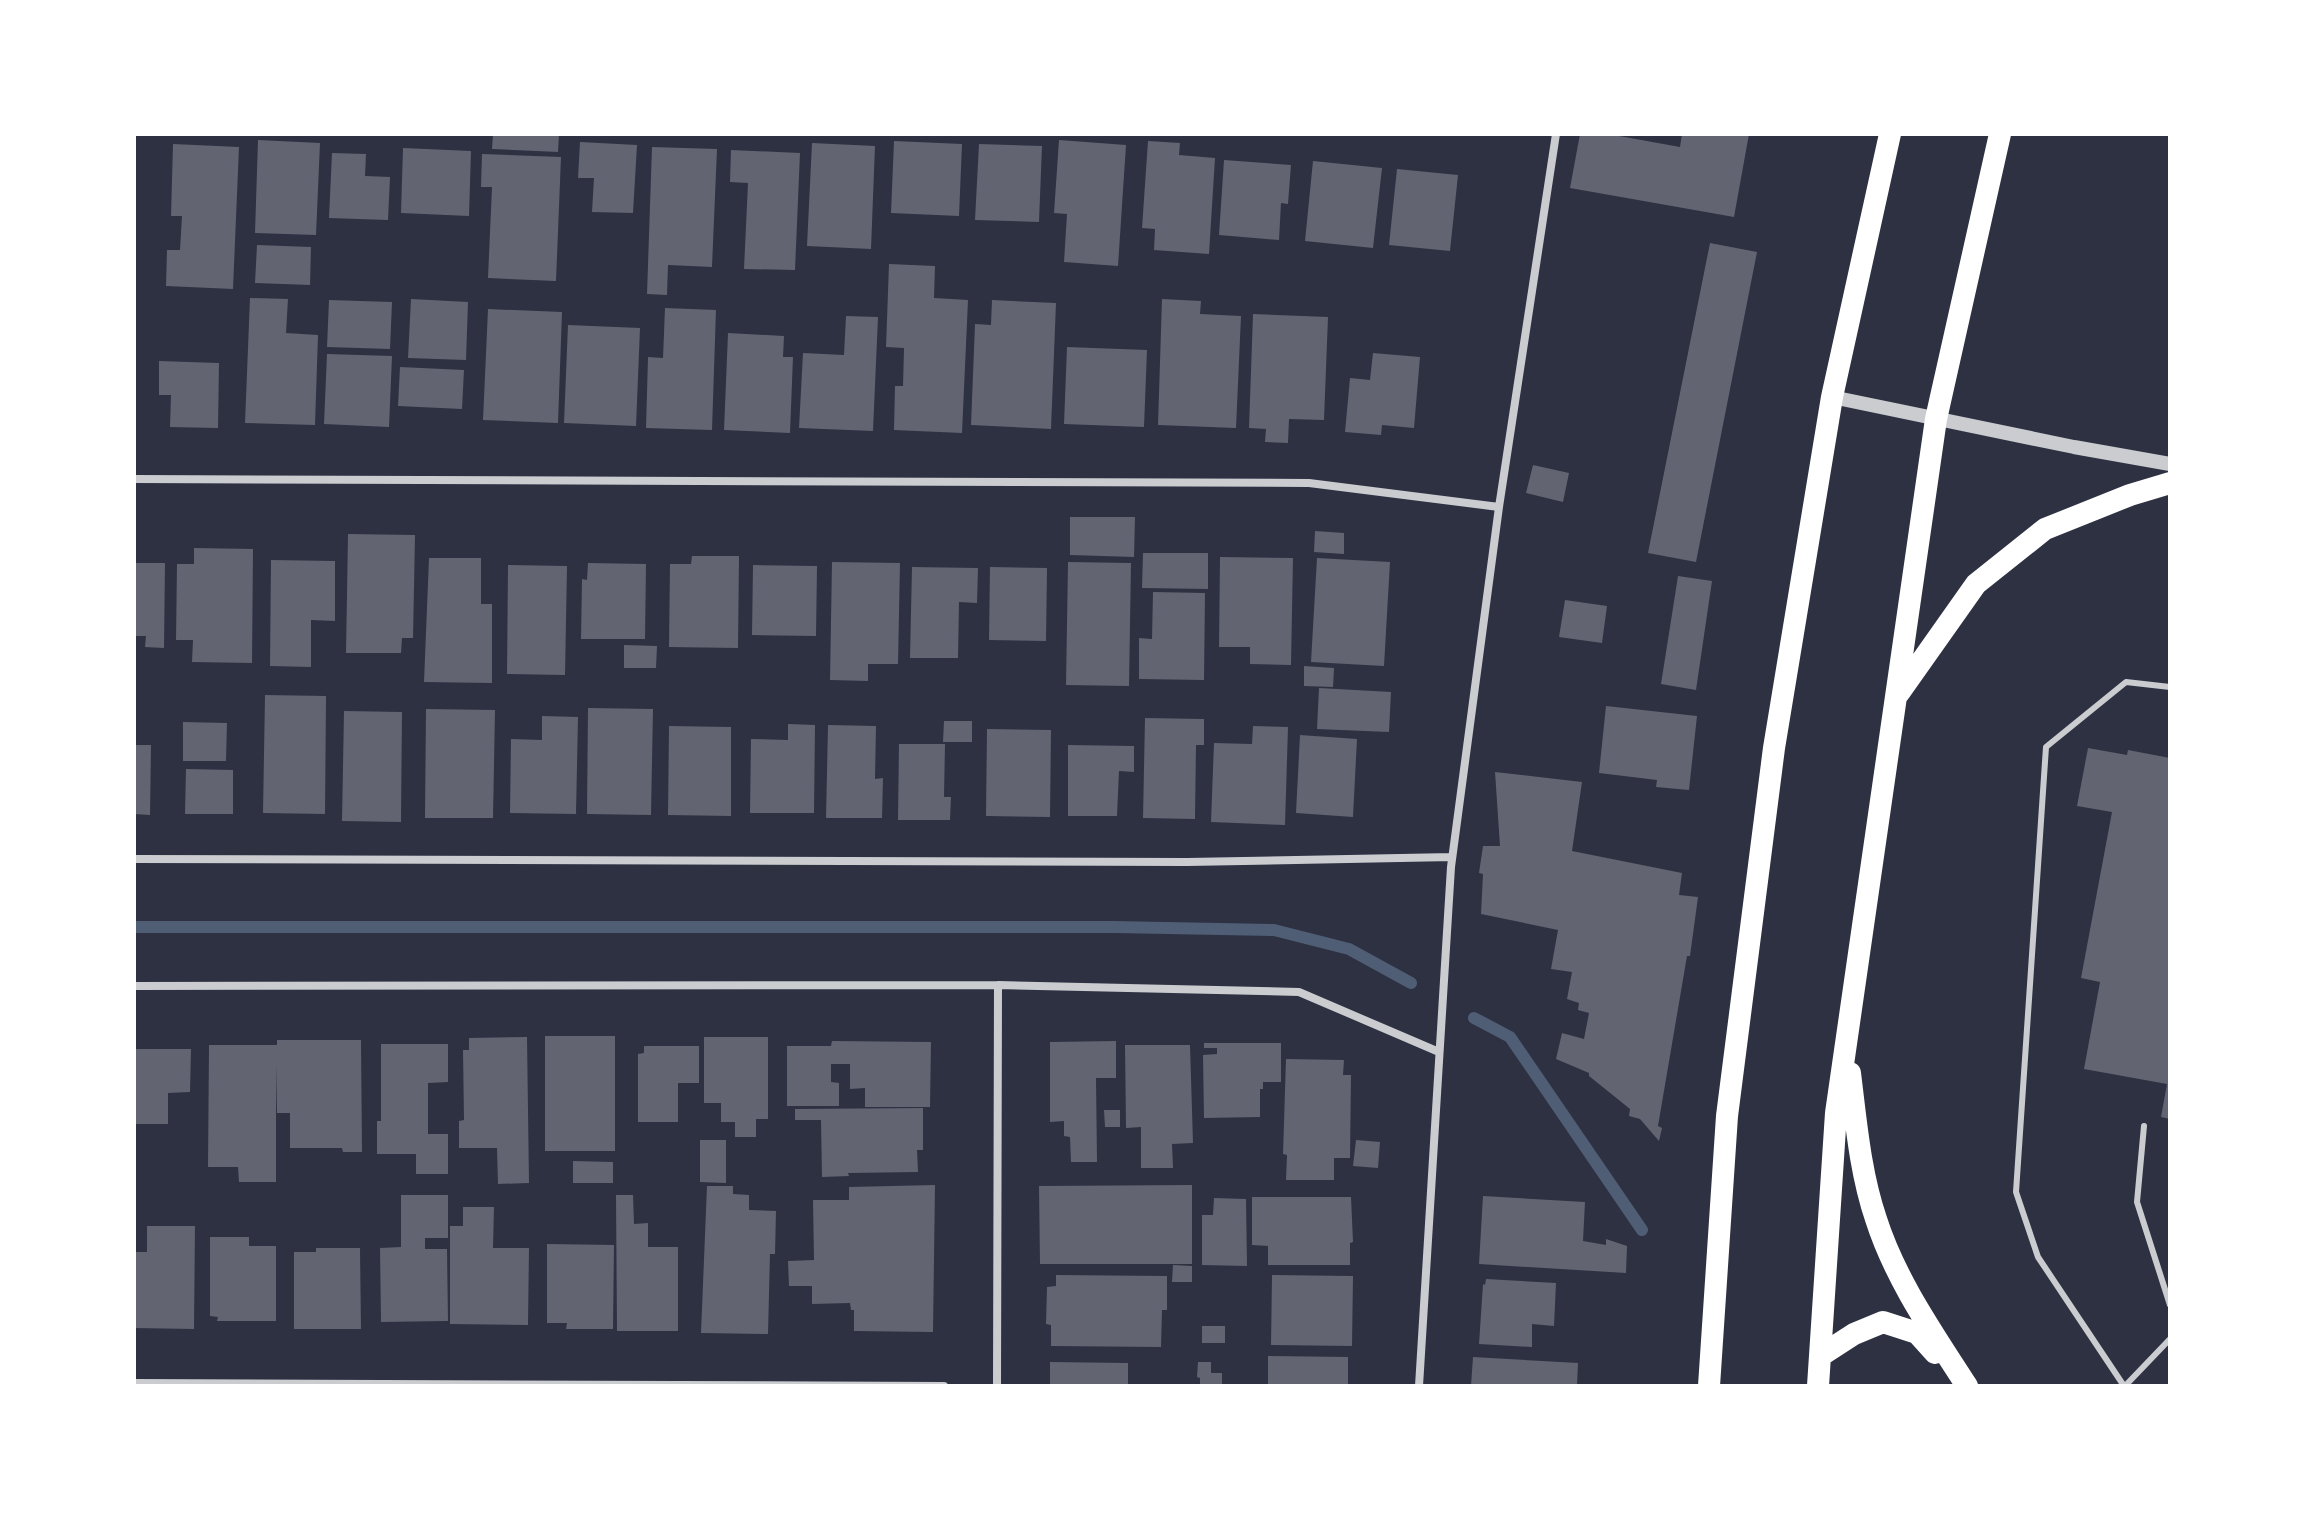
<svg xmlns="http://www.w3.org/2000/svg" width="2304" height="1520" font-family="Lato,sans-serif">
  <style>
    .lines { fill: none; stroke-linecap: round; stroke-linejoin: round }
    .stream { stroke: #4f5d75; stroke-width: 12 }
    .building { fill: #626471 }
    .service { stroke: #caccd0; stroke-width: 6 }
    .minor { stroke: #caccd0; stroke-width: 8 }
    .tertiary { stroke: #caccd0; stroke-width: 14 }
    .trunk { stroke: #fff; stroke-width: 22 }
  </style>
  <rect width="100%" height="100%" fill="#2d3142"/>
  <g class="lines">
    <path class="stream" d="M134,927H1114L1274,930L1349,949L1411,983
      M1474,1018L1510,1037L1642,1230"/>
  </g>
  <path class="building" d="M493,134H559L558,152L492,149Z
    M1580,134H1608L1680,147L1682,134H1749L1734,217L1570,188Z
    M258,140L320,143L316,235L255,233Z
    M1059,140L1126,145L1118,266L1064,262L1067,214L1054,213Z
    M894,141L962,144L959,216L891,213Z
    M1148,141L1180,143L1179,155L1215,158L1209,254L1154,250L1155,229L1142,228Z
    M580,142L637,145L633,213L592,212L594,178H578Z
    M812,143L875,146L871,249L807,246Z
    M173,144L239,147L233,289L166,286L167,250H180L182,216H171Z
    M979,144L1042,146L1039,222L975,220Z
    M652,147L717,149L712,267L668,265L667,295L647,294Z
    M403,148L471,151L469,216L401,213Z
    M731,150L800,153L795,270L744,269L748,183L730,182Z
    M332,153L366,154L365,176L390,177L388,220L329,218Z
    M482,154L561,157L556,281L488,278L492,187H481Z
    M1224,160L1291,165L1288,204L1281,203L1279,240L1219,235Z
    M1313,161L1382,168L1373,248L1305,241Z
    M1397,169L1458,175L1450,251L1389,245Z
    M1710,243L1757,252L1696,562L1648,553Z
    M257,245L311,247L310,285L255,283Z
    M889,264L935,266L934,298L968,300L962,433L894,430L895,386H903L904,348L886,347Z
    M250,298L288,299L286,333L318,335L315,425L245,423Z
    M411,299L468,302L466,360L408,358Z
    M1162,299L1201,301L1200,314L1241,316L1236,428L1158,425Z
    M329,300L392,302L390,349L327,347Z
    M992,300L1056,303L1051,429L971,425L975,324L991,325Z
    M665,308L716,310L712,430L646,428L648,357L663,358Z
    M488,309L562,312L558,423L483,420Z
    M1253,314L1328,317L1324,420L1289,419L1288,443L1265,442L1266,429L1249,428Z
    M846,316L878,317L873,431L799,428L803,353L844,355Z
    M568,325L640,328L636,426L564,423Z
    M728,333L784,336L783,357H793L790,433L724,430Z
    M1067,347L1147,350L1144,427L1064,424Z
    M1373,353L1420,357L1414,428L1382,425L1381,435L1345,432L1350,378L1370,380Z
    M327,354L392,356L389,427L324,424Z
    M159,361L219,363L218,428L170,427L171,395H159Z
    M400,367L464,370L462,409L398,406Z
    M1533,465L1569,473L1563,502L1526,493Z
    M1070,517H1135L1134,557L1070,555Z
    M1315,531L1344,533V554L1314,552Z
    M348,534L415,535L413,638H402L401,653H346Z
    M194,548L253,549L252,663L192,662L193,640H176L177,564H194Z
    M1143,553H1208V589L1142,588Z
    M692,556H739L738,648L669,647L670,564H691Z
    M1220,557L1293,558L1291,665L1250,664V647H1219Z
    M429,558H481V604H492V683L424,682Z
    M1317,558L1390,562L1384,666L1311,662Z
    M271,560L335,561V621L311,620V667L270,666Z
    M832,562L900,563L898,664H868V681L830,680Z
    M1068,562L1131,563L1129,686L1066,685Z
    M134,563H165L164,648L145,647L146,636H134Z
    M588,563L646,564L645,639H581L582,579L587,580Z
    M508,565L567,566L565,675L507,674Z
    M753,565L817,566L816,636L752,635Z
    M912,567L978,568L977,603L959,602L958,658H910Z
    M990,567L1047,568L1046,641L989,640Z
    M1678,576L1712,581L1696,690L1661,684Z
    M1153,592L1205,593L1204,680L1139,679V638L1152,639Z
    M1565,600L1607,606L1602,643L1559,637Z
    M624,645L657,646L656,668H624Z
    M1304,666L1334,668L1333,687L1304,686Z
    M1319,688L1391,692L1389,732L1317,729Z
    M265,695L326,696L325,814L263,813Z
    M1606,706L1697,716L1689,790L1656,787L1657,780L1599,773Z
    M588,708L653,709L651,815L587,814Z
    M426,709L495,710L493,818H425Z
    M344,711L402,712L401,822L342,821Z
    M542,716L578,717L576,814L510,813L511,739L542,740Z
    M1145,718L1204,719V745H1196L1195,819L1143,818Z
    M944,721H972V742H943Z
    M183,722L227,723L226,761H183Z
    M788,724L815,725L814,813H750L751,739L788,740Z
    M828,725L876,726L875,779L883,778L882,818H826Z
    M669,726L731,727V816L668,815Z
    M1253,726L1288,727L1285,825L1211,822L1214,743L1252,744Z
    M987,729L1051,730L1050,817L986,816Z
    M1300,735L1357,739L1353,817L1296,813Z
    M899,744H945L944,797H951L950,820H898Z
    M134,745H151L150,815L134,814Z
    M1068,745L1134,746V772L1119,771L1117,816H1068Z
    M2088,748L2127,755L2128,750L2170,758V1119L2161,1117L2167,1084L2084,1069L2100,982L2081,978L2112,812L2077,806Z
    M186,769L233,770V814H185Z
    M1495,772L1582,782L1572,851L1682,873L1679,895L1698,897L1690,956H1687L1658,1126L1662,1128L1659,1141L1640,1119L1629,1116L1630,1109L1589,1076V1073L1556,1059L1562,1033L1584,1039L1589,1013L1578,1010L1579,1003L1567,999L1572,972L1551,969L1558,930L1481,914L1483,874L1479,873L1483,846H1500Z
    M545,1036H615V1151H545Z
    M527,1037L529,1183L498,1184L497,1148H459V1121L464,1120L463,1050H469V1038Z
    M704,1037H768V1119H756V1137H735V1122H721V1103H704Z
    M277,1040H361L362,1152H343L342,1148H290V1113H277L276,1065V1182H239L238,1167H208L209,1045H277Z
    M832,1041L931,1042L930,1107H865V1088L850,1089V1064H831V1082L839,1083V1106H787V1046H831Z
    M1116,1041V1078H1096L1097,1162H1071L1070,1137L1064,1136V1121L1050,1122V1042Z
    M1204,1043H1281V1082H1263V1089H1260V1117L1204,1118L1203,1055L1217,1054V1048H1204Z
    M381,1044H448V1082L428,1083V1134H448V1174H416V1154H377V1121H381Z
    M1125,1045H1190L1193,1143L1172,1144L1173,1168H1141V1127L1126,1128Z
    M644,1046H699V1083H678V1122H638V1054L644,1053Z
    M134,1049H191L190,1092L168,1093V1124H134Z
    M1286,1059L1344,1060L1343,1075H1351L1350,1158H1334V1180H1286L1287,1155L1283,1154Z
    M923,1108V1150H917L918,1172L848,1173L849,1176L822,1177L821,1120H795V1109Z
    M1104,1110H1120V1127H1105Z
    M700,1140H726V1183L700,1182Z
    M1356,1140L1380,1142L1378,1168L1353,1166Z
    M573,1161L613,1162V1183H573Z
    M935,1185L933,1332L854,1331V1310H851L850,1303L812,1304V1286H789L788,1261L814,1260L813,1200H849V1187Z
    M1192,1185V1264H1040L1039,1186Z
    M707,1186H733V1194L749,1195V1210L776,1211L775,1254H770L768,1334L701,1333Z
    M401,1195H448V1238H425V1249H447L448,1321L381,1322L380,1248L401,1247Z
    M616,1195H633L634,1224L648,1223V1247H678V1331H617Z
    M1483,1196L1585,1202L1583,1241L1606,1245V1239L1627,1246L1626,1273L1479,1264Z
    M1252,1197H1351L1353,1242L1350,1243V1265H1268V1246L1252,1245Z
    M1214,1198L1246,1199L1247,1266L1202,1265V1215H1213Z
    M463,1207H494L493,1248H529L528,1325L450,1324V1226H463Z
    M147,1226H195L194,1329L134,1328V1252H147Z
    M210,1237H249V1246H276V1321H217L218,1317L210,1316Z
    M547,1244L614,1245L613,1329H566L567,1323H547Z
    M316,1248H360L361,1329H294V1252H316Z
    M1173,1265L1192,1266V1282H1172Z
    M1056,1275L1167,1276V1310H1162L1161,1347L1051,1346V1325L1046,1324L1047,1287L1056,1286Z
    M1272,1275L1353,1276L1352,1346L1271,1345Z
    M1486,1279L1556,1283L1554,1326L1532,1324V1347L1479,1344L1483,1284L1485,1285Z
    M1202,1326H1225V1343H1202Z
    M1268,1356L1348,1357V1386H1268Z
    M1473,1357L1578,1363L1577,1386H1471Z
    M1050,1362L1128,1363V1386H1050Z
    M1198,1362H1211V1373H1222V1386H1200V1378L1197,1377Z"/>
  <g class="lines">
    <path class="service" d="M2144,1126L2137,1202L2170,1305
      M2124,1386L2038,1257L2016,1192L2046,747L2126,682L2170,687
      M2125,1386L2170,1339"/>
    <path class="minor" d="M134,479L1309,483L1499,507
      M134,859L1187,862L1452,857
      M134,986L998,985L1299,992L1439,1052
      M134,1383L944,1386
      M997,1386L998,985
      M1419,1386L1451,867L1499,507L1556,134"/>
    <path class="tertiary" d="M1832,397L2074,447L2170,464"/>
    <path class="trunk" d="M1899,693L1976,584L2045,529L2130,495L2170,483
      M1850,1073C1856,1121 1860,1172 1876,1219C1895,1279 1933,1333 1967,1386
      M1820,1356L1854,1334L1883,1322L1917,1333L1935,1353
      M1709,1386L1727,1116L1774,748L1832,397L1890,134
      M1818,1386L1836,1113L1936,419L2000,134"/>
  </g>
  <rect width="2304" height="1520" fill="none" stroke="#ffffff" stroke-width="272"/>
</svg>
